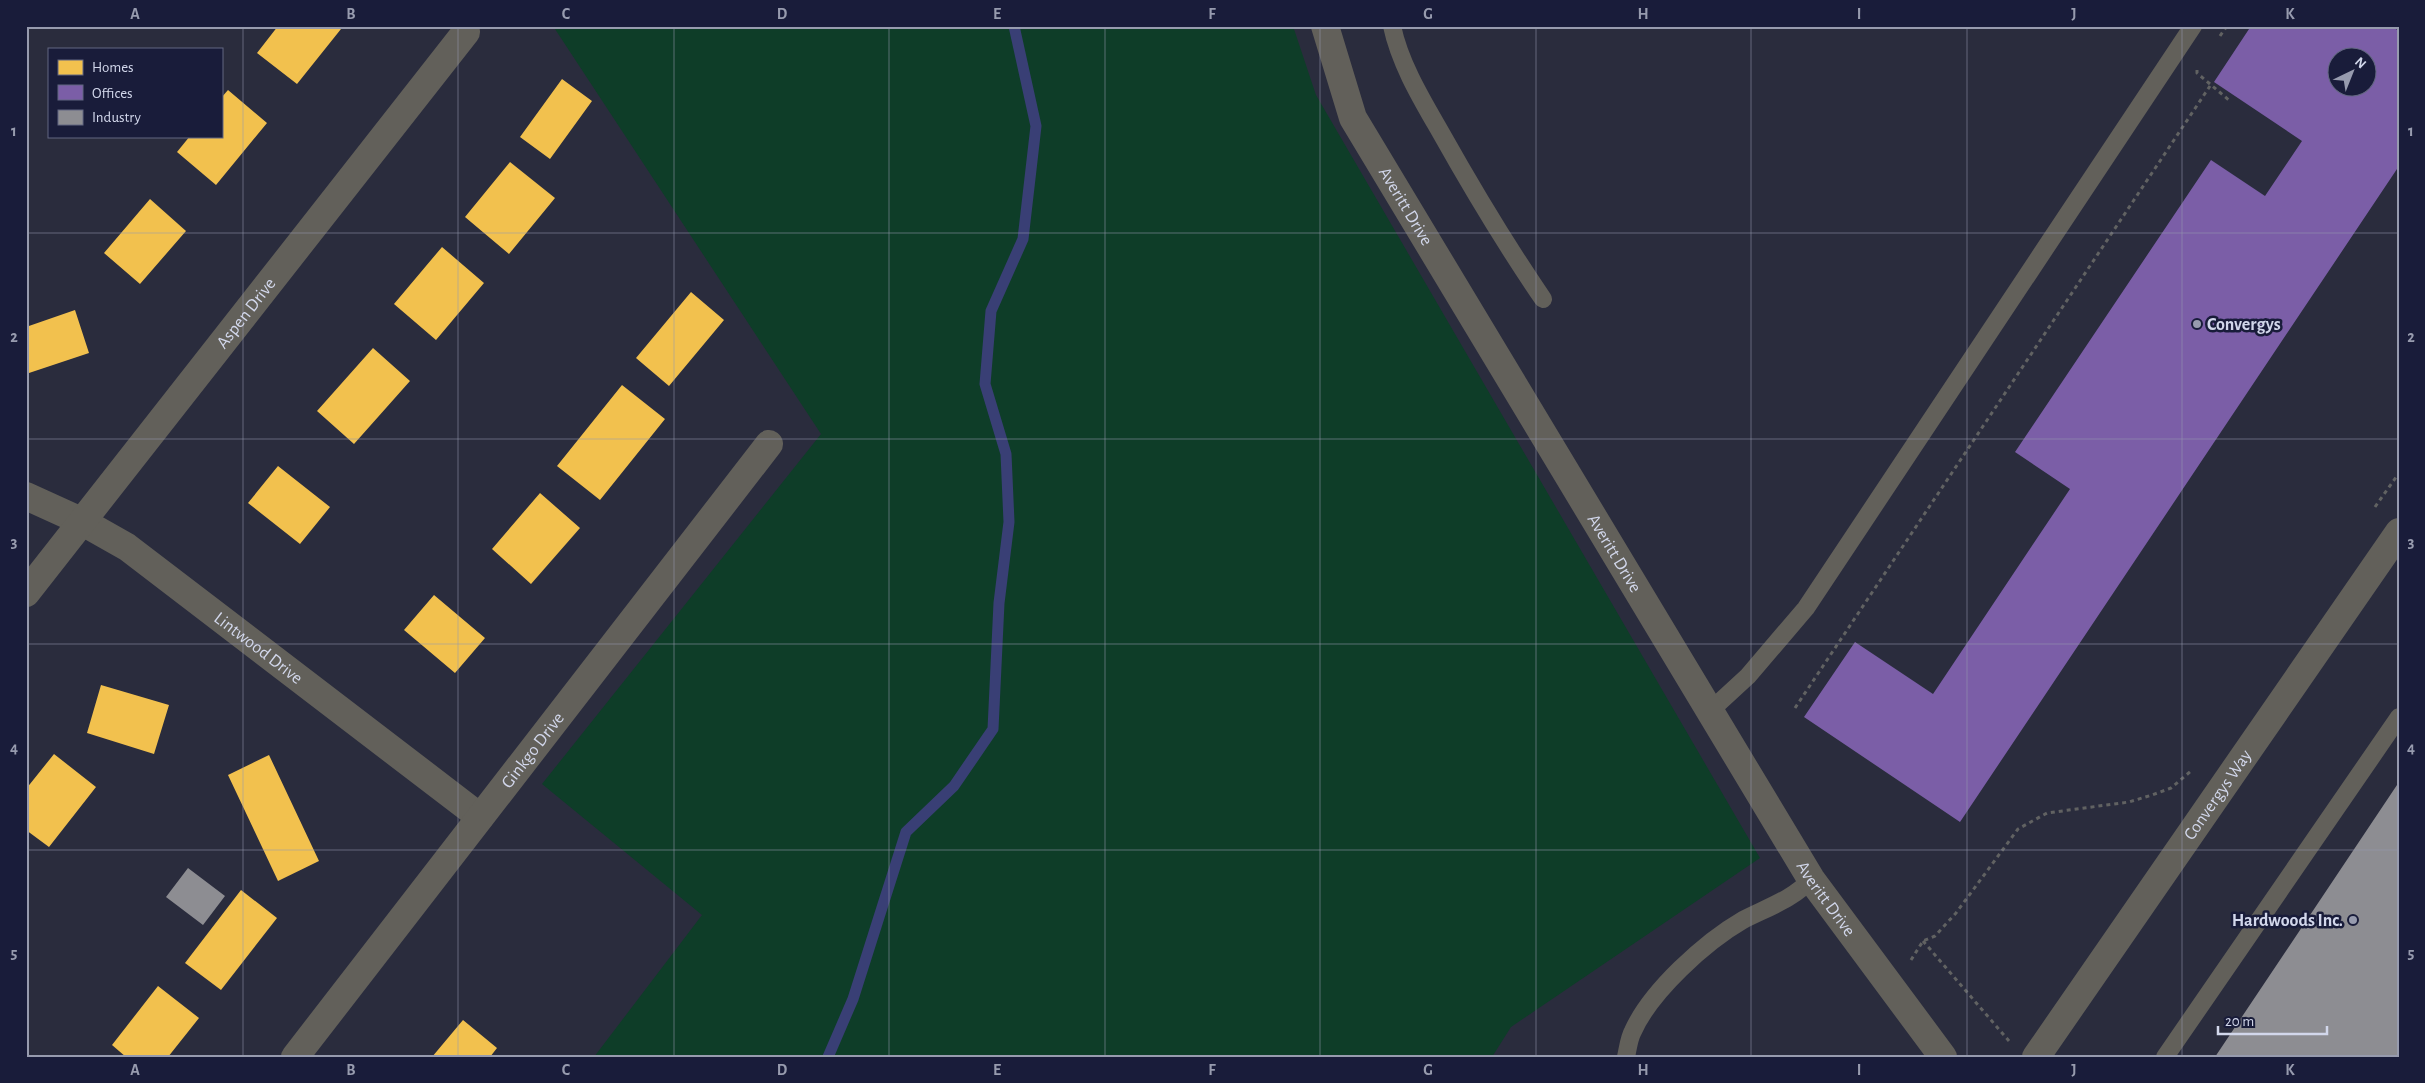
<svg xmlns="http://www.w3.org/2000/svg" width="2425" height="1083" font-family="'Alegreya Sans',sans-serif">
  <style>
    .green { fill: #0e3d28 }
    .homes { fill: #f2c14e }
    .offices { fill: #7b5ea7; fill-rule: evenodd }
    .industry { fill: #8d8d92 }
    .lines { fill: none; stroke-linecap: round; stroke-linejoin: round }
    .stream { stroke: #393f75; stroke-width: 11 }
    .path { stroke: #616262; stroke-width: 3; stroke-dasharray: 4 4; stroke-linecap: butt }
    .service { stroke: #62605a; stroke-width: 18 }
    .minor { stroke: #62605a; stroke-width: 28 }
    .grid { fill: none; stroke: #979bae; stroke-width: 1; stroke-opacity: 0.55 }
    .poi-dot { fill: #979bae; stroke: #191c3a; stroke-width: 2 }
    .labels { text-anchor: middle; stroke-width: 5; stroke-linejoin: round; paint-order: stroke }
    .street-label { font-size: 18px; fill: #d2d7eb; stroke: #191c3a }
    .poi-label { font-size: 18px; font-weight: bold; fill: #d2d7eb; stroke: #191c3a; text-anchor: start }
    .neatline { fill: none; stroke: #979bae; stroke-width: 2 }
    .grid-label { font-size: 16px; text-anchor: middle; font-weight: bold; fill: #979bae }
  </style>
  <rect width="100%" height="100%" fill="#2a2c3d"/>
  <path class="green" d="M553,26H1293L1316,95L1760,858L1511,1027L1492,1057H594L702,915L542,784L821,434Z"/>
  <path class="homes" d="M278,26H337L341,29L297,84L257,53Z
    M562,79L592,101L550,159L520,137Z
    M228,90L267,123L216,185L177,152L190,136H221V98Z
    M510,162L555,198L509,254L465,217Z
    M150,199L186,231L140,284L104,253Z
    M442,247L484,283L436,340L394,304Z
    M691,292L724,320L669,386L636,358Z
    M75,310L89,353L26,374V327Z
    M373,348L410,381L354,444L317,411Z
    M622,385L665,419L600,500L557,466Z
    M278,466L330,507L300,544L248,503Z
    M540,493L580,528L531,584L492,549Z
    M434,595L485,638L455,673L404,630Z
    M101,685L169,705L154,754L87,733Z
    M54,754L96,787L49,847L26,830V789Z
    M269,755L319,861L278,881L228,775Z
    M241,890L277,918L221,990L185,963Z
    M158,986L199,1018L168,1057H126L112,1045Z
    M463,1020L497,1048L490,1057H432Z"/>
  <path class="offices" d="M2251,26H2391L2399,31V166L1960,822L1804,717L1855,642L1933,694L2070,489L2015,452L2211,160L2265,196L2302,141L2214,82ZM2338,58H2368V88H2338Z"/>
  <path class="industry" d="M2399,782V1057H2215Z
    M188,868L225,896L203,925L166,897Z"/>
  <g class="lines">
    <path class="stream" d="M828,1057L853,999L906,832L954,786L993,729L999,603L1009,522L1006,454L985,384L991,311L1023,239L1036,126L1014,26"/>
    <path class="path" d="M2220,36L2227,26
      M2197,70V73L2230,101
      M2375,507L2399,473
      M1795,708L2210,86
      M1923,941L2009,1041
      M1911,960L1923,941L1935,936L1956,913L2018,829L2047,813L2129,802L2152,795L2171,788L2191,771"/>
    <path class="service" d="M1392,26C1400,64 1422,100 1441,133C1473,190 1506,245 1543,299
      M1710,711L1748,676L1806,608L2193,26
      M1626,1057C1628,1048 1629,1038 1633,1031C1651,991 1705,942 1743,920C1766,908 1794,899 1811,879
      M2165,1057L2399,717"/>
    <g class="minor">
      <path id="s1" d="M1325,26L1353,118L1811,879L1943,1057"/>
      <path id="s2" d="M26,496L81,521L127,547L480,817"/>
      <path id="s3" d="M26,593L466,32"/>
      <path id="s4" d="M295,1057L769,444"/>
      <path id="s5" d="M2036,1057L2399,532"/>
    </g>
  </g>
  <path class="grid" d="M243,26V1057M458,26V1057M674,26V1057M889,26V1057M1105,26V1057M1320,26V1057M1536,26V1057M1751,26V1057M1967,26V1057M2182,26V1057M26,233H2399M26,439H2399M26,644H2399M26,850H2399"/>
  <g class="poi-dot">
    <circle cx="2197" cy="324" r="5"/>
    <circle cx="2353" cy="920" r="5"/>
  </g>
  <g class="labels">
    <g class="street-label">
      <text dy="6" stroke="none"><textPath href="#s1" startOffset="199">Averitt Drive</textPath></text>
      <text dy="6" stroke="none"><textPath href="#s3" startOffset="356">Aspen Drive</textPath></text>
      <text dy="6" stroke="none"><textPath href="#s1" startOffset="604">Averitt Drive</textPath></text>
      <text dy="6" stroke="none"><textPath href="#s2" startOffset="279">Lintwood Drive</textPath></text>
      <text dy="6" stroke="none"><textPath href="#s4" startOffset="388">Ginkgo Drive</textPath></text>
      <text dy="6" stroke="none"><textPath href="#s5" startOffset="319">Convergys Way</textPath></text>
      <text dy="6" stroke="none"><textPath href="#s1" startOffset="1009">Averitt Drive</textPath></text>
    </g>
    <g class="poi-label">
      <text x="2207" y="330">Convergys</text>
      <text x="2343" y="926" text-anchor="end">Hardwoods Inc.</text>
    </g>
  </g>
  <rect width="2425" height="1083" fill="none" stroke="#191c3a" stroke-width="55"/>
  <rect x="48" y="48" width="175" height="90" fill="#191c3a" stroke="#636781"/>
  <rect x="58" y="60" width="25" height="15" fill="#f2c14e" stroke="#636781"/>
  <text x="92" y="72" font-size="15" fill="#d2d7eb">Homes</text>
  <rect x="58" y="85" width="25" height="15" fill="#7b5ea7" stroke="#636781"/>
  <text x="92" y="98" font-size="15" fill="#d2d7eb">Offices</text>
  <rect x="58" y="110" width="25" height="15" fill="#8d8d92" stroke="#636781"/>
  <text x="92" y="122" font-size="15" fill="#d2d7eb">Industry</text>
  <g transform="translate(2352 72) rotate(43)"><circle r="24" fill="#191c3a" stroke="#636781"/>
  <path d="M0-4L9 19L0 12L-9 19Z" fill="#979bae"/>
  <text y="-8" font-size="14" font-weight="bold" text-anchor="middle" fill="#d2d7eb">N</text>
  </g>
  <path d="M2218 1026v8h109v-8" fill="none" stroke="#d2d7eb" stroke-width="2.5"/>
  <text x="2225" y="1026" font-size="15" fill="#d2d7eb" stroke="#191c3a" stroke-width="4" paint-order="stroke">20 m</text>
  <rect x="28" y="28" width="2370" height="1028" class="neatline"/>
  <g class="grid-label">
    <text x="135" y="19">A</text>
    <text x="351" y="19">B</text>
    <text x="566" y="19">C</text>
    <text x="782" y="19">D</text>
    <text x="997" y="19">E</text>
    <text x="1212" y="19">F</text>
    <text x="1428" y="19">G</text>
    <text x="1643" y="19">H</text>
    <text x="1859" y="19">I</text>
    <text x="2074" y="19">J</text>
    <text x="2290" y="19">K</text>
    <text x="14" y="136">1</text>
    <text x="2411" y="136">1</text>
    <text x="14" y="342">2</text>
    <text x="2411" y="342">2</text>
    <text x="14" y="547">3</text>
    <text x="2411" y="547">3</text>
    <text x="14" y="753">4</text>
    <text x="2411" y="753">4</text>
    <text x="14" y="958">5</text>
    <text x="2411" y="958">5</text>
    <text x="135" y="1075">A</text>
    <text x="351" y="1075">B</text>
    <text x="566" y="1075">C</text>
    <text x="782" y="1075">D</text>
    <text x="997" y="1075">E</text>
    <text x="1212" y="1075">F</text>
    <text x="1428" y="1075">G</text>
    <text x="1643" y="1075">H</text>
    <text x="1859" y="1075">I</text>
    <text x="2074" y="1075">J</text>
    <text x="2290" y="1075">K</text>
  </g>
</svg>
